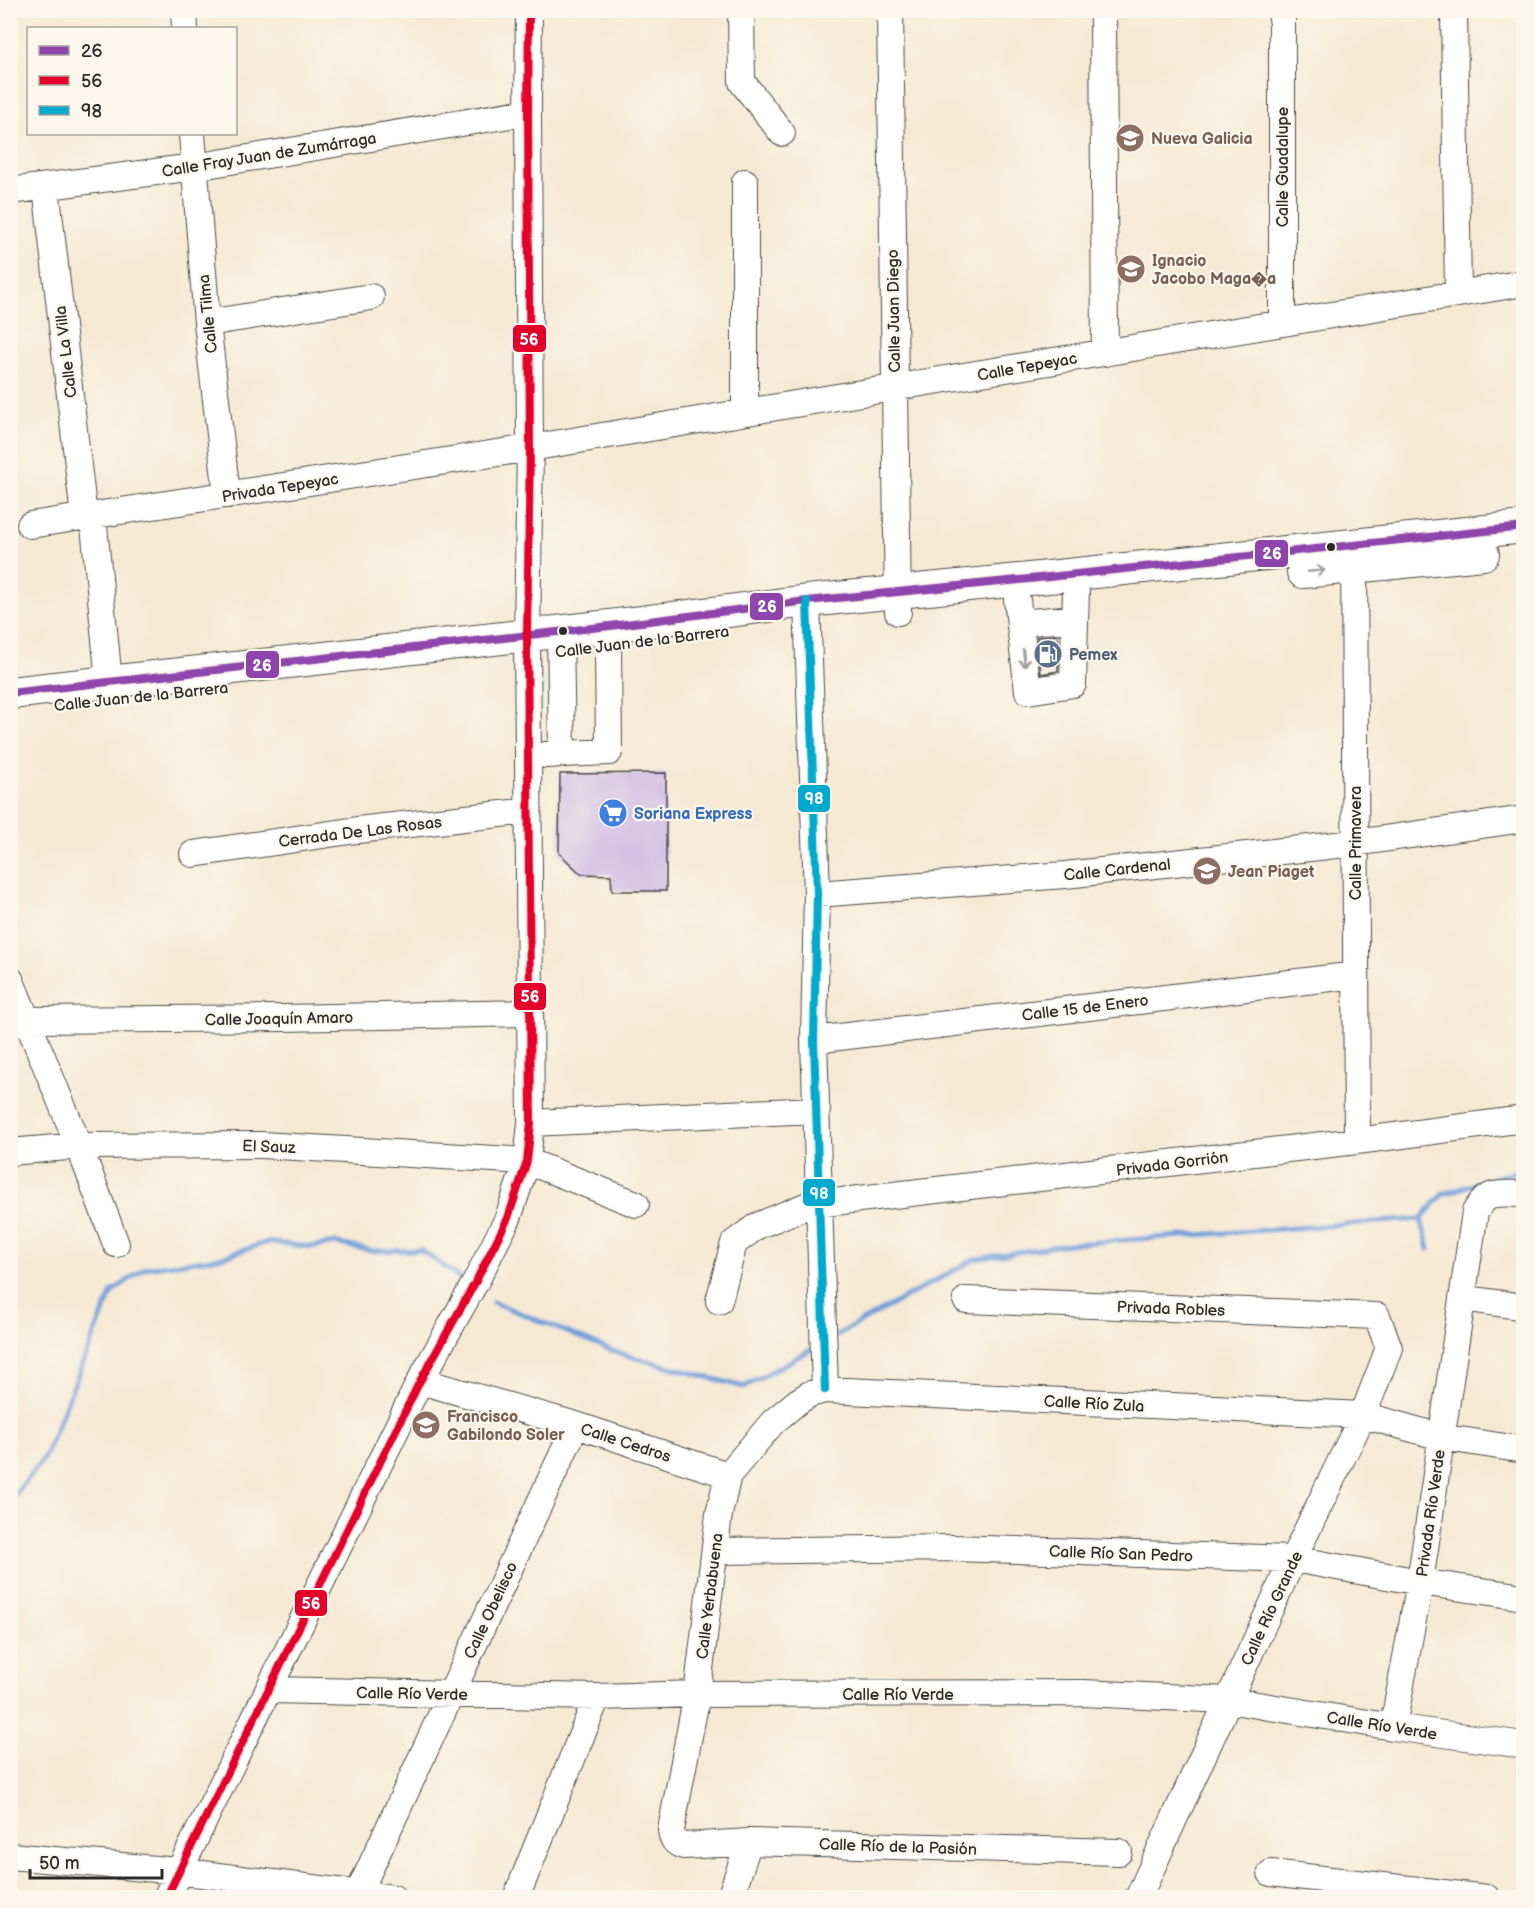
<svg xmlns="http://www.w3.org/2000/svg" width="1534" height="1908" font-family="'Balsamiq Sans',sans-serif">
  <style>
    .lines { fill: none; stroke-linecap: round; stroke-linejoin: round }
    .stream { stroke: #729fda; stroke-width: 5 }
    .building { fill: #ceb6e3 }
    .minor-casing { stroke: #494844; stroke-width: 28 }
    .major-casing { stroke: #494844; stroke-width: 34 }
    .minor { stroke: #fff; stroke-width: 26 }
    .major { stroke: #fff; stroke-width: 32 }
    .bus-1-casing { stroke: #fbf7ec; stroke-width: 12 }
    .bus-2-casing { stroke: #fbf7ec; stroke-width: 12 }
    .bus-3-casing { stroke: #fbf7ec; stroke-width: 12 }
    .bus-1 { stroke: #8e44ad; stroke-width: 8 }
    .bus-2 { stroke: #e4002b; stroke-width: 8 }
    .bus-3 { stroke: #00a9ce; stroke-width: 8 }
    .oneway { stroke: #a0a0a0 }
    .bus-dot { fill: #2b2b2b; stroke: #fbf7ec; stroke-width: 2 }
    .labels { text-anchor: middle; stroke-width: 4.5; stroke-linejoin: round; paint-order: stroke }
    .education-label { font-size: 16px; font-weight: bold; fill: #785e54; stroke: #fbf7ec; text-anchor: start }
    .street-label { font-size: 16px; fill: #2b2b2b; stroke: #fbf7ec }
    .service-label { font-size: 16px; font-weight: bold; fill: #4e5e75; stroke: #fbf7ec; text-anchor: start }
    .shop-label { font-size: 16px; font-weight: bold; fill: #366cbe; stroke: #fbf7ec; text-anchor: start }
    .line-badge { stroke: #fbf7ec; stroke-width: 2 }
    .badge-label { font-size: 16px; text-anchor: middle; font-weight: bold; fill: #fff }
  </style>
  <rect width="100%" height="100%" fill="#fbf7ec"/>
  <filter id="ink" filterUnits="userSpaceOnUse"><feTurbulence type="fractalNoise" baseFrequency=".0167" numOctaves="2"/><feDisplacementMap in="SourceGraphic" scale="12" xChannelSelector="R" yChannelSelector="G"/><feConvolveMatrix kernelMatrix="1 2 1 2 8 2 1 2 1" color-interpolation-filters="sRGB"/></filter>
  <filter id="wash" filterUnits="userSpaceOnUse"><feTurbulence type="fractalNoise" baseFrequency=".008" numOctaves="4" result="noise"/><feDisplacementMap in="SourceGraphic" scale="24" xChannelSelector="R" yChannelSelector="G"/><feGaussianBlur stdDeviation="1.35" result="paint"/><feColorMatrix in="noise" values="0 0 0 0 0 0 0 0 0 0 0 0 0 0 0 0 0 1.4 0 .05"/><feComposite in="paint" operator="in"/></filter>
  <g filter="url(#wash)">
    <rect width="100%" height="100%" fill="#f6e9d3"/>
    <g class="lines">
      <path class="stream" d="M1421,1219L1429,1249
        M493,1302L618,1353L744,1387L810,1350
        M837,1335L975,1259L1069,1244L1421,1219L1443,1194L1523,1169
        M10,1501L44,1458L112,1292L145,1268L219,1258L268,1242L311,1247L335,1243L372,1251L421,1250L460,1278"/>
    </g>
    <g id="blocks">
      <path class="building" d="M1058,635V671L1041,674L1037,637Z
        M666,773V891H612L611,875L581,874L559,853L560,774Z"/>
    </g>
  </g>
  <g filter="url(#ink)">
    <use href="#blocks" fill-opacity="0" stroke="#494844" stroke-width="1.5"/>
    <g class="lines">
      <g class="minor-casing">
        <path id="minor" d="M184,10L185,28
          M741,10L742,82L782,133
          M890,10L898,612
          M1103,10L1105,353
          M1282,10V323
          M1454,10L1458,294
          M192,134L207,323L227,495
          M745,182V412
          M46,187L84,517
          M10,191L194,167L528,112
          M207,323L371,297
          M93,515L109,682
          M30,525L530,448L1524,283
          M1354,547L1357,1141
          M1017,600L1028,691L1073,684L1076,592
          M807,601L817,894L814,1040L825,1390
          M1020,623L1075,618
          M562,754L609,752L608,645L610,626
          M546,755L562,754L560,631
          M193,854L357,830L528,811
          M817,894L1065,875L1355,843L1524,819
          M10,979L79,1146L116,1244
          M10,1024L28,1020L283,1018L530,1013
          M814,1040L1356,975
          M531,1123L817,1110
          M10,1152L79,1146L262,1145L527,1161L636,1204
          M1462,1298L1524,1307
          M966,1300L1377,1316L1389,1348L1363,1415L1293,1559L1138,1898
          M719,1301L734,1243L757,1226L808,1205L1357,1141L1524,1119
          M420,1381L576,1425L728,1475
          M715,1551L952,1548L1293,1559L1420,1582L1524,1597
          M269,1690L597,1697L697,1694L1084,1693L1227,1700L1393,1727L1524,1745
          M1393,1727L1420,1582L1475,1212C1488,1189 1500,1194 1524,1194
          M1119,1852L749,1842L684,1846C675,1844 672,1839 671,1830L697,1694L719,1514L728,1475L773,1422L797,1402L810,1394L825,1390L1363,1415L1441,1437L1524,1450
          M10,1856L178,1871L393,1898
          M1271,1873L1487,1898
          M359,1892L576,1425
          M166,1898L420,1381L476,1281L508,1218L527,1161L531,1123L527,635L530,448L528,112L529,10
          M516,1898L597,1697
          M730,1898L749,1842"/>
      </g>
      <g class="major-casing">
        <path id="major" d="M1303,572L1483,554
          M10,693L610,626L807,601L1039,578L1524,527"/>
      </g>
      <use href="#minor" class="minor"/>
      <use href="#major" class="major"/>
      <g class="bus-1-casing">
        <path id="bus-1" d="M10,693L610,626L807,601L1039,578L1524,527"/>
      </g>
      <g class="bus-2-casing">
        <path id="bus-2" d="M166,1898L420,1381L476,1281L508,1218L527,1161L531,1123L527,635L530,448L528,112L529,10"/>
      </g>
      <g class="bus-3-casing">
        <path id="bus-3" d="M807,601L817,894L814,1040L825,1390"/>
      </g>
      <use href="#bus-1" class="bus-1"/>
      <use href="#bus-2" class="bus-2"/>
      <use href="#bus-3" class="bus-3"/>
    </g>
    <defs><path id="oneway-shaft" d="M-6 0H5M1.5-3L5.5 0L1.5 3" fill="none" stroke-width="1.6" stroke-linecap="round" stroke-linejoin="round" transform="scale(1.5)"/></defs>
    <g class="oneway">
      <use href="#oneway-shaft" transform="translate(1316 571) rotate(-5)"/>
      <use href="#oneway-shaft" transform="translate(1024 658) rotate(84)"/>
    </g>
  </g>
  <defs>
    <g id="school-disc" transform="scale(1.5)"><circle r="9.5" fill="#8d6e63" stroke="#fbf7ec"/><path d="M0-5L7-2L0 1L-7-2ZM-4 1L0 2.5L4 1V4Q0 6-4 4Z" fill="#fff"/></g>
    <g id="fuel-disc" transform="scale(1.5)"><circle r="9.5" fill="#5c6f8a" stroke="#fbf7ec"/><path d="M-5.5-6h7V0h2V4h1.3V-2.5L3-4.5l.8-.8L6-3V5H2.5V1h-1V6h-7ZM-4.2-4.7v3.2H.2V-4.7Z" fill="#fff"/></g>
    <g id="supermarket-disc" transform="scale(1.5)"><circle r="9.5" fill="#3f7fe0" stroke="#fbf7ec"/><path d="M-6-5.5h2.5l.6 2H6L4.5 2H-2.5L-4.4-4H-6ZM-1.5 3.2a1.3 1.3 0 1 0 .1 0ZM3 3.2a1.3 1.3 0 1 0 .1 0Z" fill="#fff"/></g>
  </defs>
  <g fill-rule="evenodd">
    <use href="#school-disc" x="1130" y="138"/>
    <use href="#school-disc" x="1131" y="269"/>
    <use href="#fuel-disc" x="1048" y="654"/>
    <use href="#supermarket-disc" x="613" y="813"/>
    <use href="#school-disc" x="1207" y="871"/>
    <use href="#school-disc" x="426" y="1425"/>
  </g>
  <g class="bus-dot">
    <circle cx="1331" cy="547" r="5"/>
    <circle cx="563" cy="631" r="5"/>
  </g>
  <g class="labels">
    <g class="education-label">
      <text x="1151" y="144">Nueva Galicia</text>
      <text x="1152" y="266">Ignacio<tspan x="1152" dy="18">Jacobo Maga�a</tspan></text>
      <text x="1228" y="877">Jean Piaget</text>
      <text x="447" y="1422">Francisco<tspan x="447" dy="18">Gabilondo Soler</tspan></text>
    </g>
    <g class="street-label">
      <text transform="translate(269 154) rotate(-9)" y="6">Calle Fray Juan de Zumárraga</text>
      <text transform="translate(1282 167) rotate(-90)" y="6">Calle Guadalupe</text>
      <text transform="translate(893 311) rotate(-91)" y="6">Calle Juan Diego</text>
      <text transform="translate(207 314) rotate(-96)" y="6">Calle Tilma</text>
      <text transform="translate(65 352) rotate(-97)" y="6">Calle La Villa</text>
      <text transform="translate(1027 366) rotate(-10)" y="6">Calle Tepeyac</text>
      <text transform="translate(280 487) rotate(-9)" y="6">Privada Tepeyac</text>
      <text transform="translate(642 641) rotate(-7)" y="6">Calle Juan de la Barrera</text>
      <text transform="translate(141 696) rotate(-6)" y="6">Calle Juan de la Barrera</text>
      <text transform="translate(360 831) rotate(-7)" y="6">Cerrada De Las Rosas</text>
      <text transform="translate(1355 843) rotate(-90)" y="6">Calle Primavera</text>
      <text transform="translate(1117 869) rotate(-6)" y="6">Calle Cardenal</text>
      <text transform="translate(1085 1007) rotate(-7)" y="6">Calle 15 de Enero</text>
      <text transform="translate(279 1018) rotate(-1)" y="6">Calle Joaquín Amaro</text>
      <text transform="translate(269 1146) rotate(2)" y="6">El Sauz</text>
      <text transform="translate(1172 1163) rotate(-7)" y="6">Privada Gorrión</text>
      <text transform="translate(1171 1308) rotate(2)" y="6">Privada Robles</text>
      <text transform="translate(1094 1403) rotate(3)" y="6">Calle Río Zula</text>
      <text transform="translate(626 1442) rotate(18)" y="6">Calle Cedros</text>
      <text transform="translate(1430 1513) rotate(-82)" y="6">Privada Río Verde</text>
      <text transform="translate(1121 1553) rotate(2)" y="6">Calle Río San Pedro</text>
      <text transform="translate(709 1596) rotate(-83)" y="6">Calle Yerbabuena</text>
      <text transform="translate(1271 1608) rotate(-65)" y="6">Calle Río Grande</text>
      <text transform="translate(490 1610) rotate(-65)" y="6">Calle Obelisco</text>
      <text transform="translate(412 1693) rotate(1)" y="6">Calle Río Verde</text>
      <text x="898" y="1700">Calle Río Verde</text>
      <text transform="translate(1382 1725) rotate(9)" y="6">Calle Río Verde</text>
      <text transform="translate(898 1846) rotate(2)" y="6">Calle Río de la Pasión</text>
    </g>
    <g class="service-label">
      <text x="1069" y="660">Pemex</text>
    </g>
    <g class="shop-label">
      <text x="634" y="819">Soriana Express</text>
    </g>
  </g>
  <g class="line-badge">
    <rect x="512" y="324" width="35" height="29" rx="6" fill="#e4002b"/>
    <rect x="1254" y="539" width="35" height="29" rx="6" fill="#8e44ad"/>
    <rect x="749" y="592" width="35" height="29" rx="6" fill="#8e44ad"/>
    <rect x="245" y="650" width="35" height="29" rx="6" fill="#8e44ad"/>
    <rect x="797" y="784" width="34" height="29" rx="6" fill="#00a9ce"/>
    <rect x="513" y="982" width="34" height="29" rx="6" fill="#e4002b"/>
    <rect x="802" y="1178" width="34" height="29" rx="6" fill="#00a9ce"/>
    <rect x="294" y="1589" width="34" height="28" rx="6" fill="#e4002b"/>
  </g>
  <g class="badge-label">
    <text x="529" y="345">56</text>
    <text x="1272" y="559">26</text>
    <text x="767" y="612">26</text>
    <text x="262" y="671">26</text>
    <text x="814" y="804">98</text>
    <text x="530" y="1002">56</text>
    <text x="819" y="1199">98</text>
    <text x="311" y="1609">56</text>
  </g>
  <rect width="1534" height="1908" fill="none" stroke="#fbf7ec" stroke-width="36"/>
  <rect x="27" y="27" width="210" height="108" fill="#fbf7ec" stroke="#a8a59f" stroke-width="1.5"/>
  <rect x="39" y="46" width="30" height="9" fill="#8e44ad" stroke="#a8a59f" stroke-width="1.5"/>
  <text x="81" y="57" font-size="18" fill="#2b2b2b">26</text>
  <rect x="39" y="76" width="30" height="9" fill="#e4002b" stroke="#a8a59f" stroke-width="1.5"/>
  <text x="81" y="87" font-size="18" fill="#2b2b2b">56</text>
  <rect x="39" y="106" width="30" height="9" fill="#00a9ce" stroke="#a8a59f" stroke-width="1.5"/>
  <text x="81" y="117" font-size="18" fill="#2b2b2b">98</text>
  <path d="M30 1869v9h132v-9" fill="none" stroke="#2b2b2b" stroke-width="3"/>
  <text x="39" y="1869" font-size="18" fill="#2b2b2b" stroke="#fbf7ec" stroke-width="4.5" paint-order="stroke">50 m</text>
</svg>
